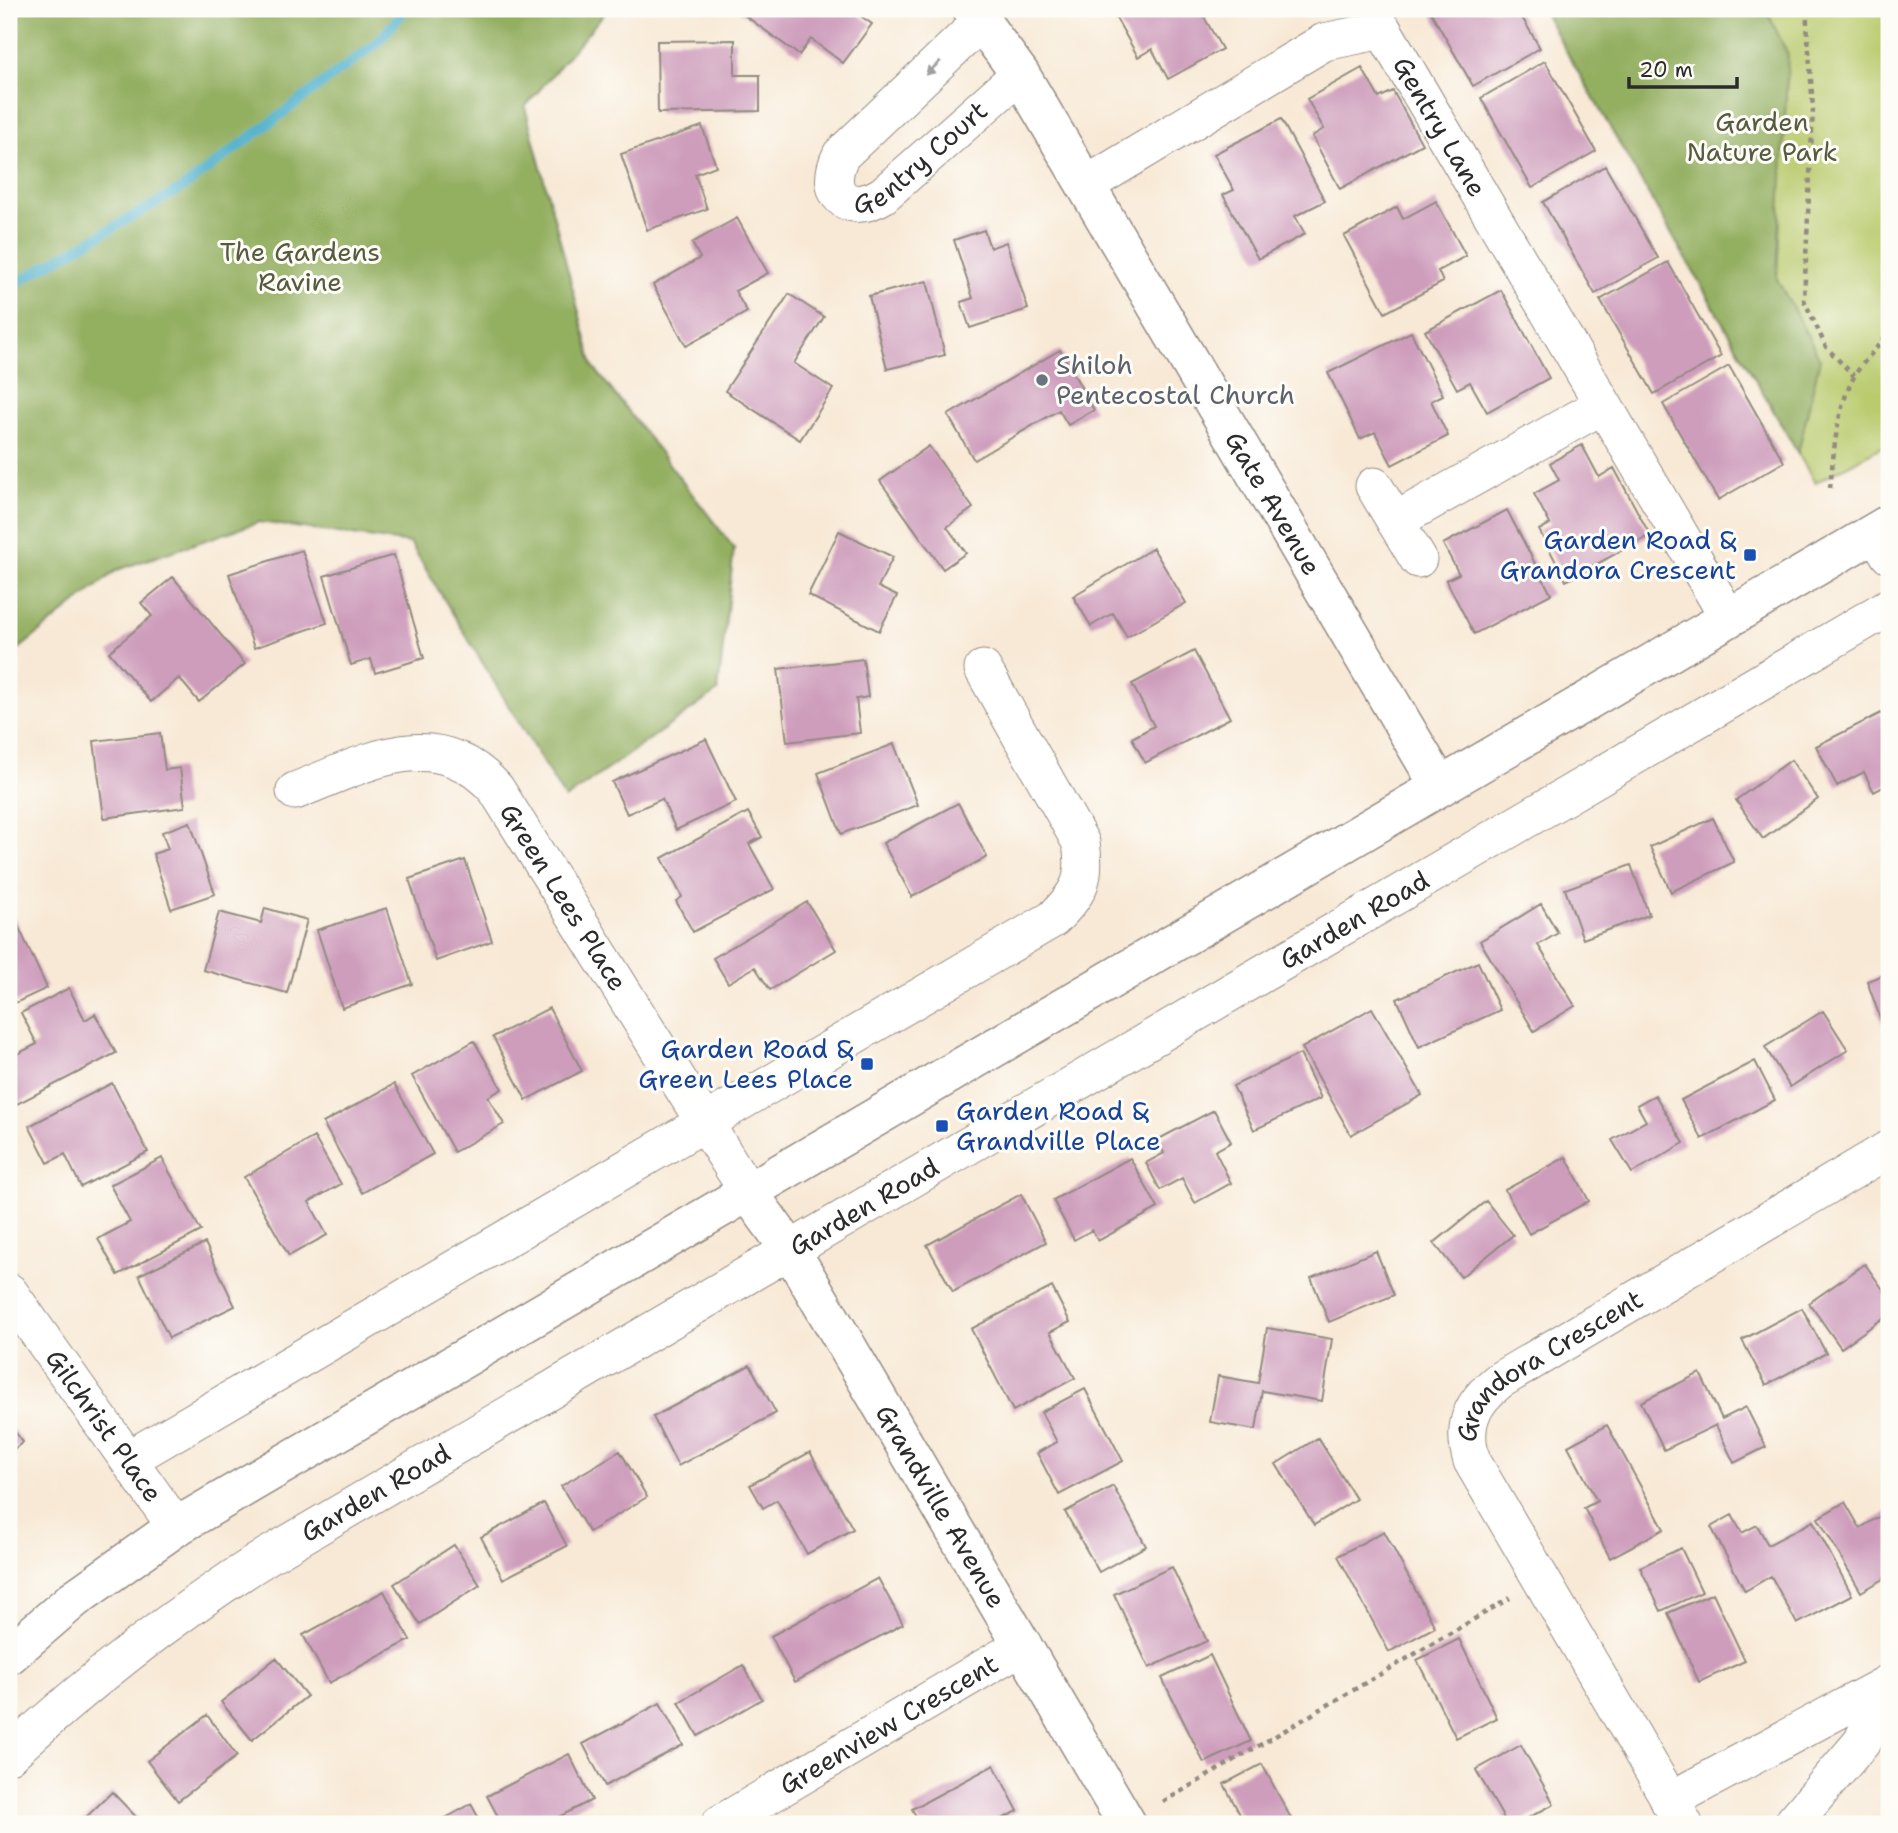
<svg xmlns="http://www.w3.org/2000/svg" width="1898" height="1833" font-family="'Shantell Sans',sans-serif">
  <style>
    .green { fill: #bacb6e; stroke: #727b4c; stroke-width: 2 }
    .forest { fill: #93af61; stroke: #5f6d46; stroke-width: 2 }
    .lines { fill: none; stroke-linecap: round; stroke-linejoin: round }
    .stream { stroke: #4cafcb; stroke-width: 10 }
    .building { fill: #ce9dbc }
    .street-casing { stroke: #928a80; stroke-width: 39 }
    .secondary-casing { stroke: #928a80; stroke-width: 41 }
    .path { stroke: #928a80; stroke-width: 4.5; stroke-dasharray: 5 5; stroke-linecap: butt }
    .street { stroke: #fff; stroke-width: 37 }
    .secondary { stroke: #fff; stroke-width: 38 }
    .oneway { fill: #a0a0a0 }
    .worship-dot { fill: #6b7280; stroke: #fdfcf7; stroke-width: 2.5 }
    .transit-dot { fill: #1a4fb4; stroke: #fdfcf7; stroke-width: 2.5 }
    .labels { text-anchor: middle; stroke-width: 6; stroke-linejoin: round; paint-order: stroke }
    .park-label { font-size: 26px; fill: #565b3f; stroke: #fdfcf7 }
    .street-label { font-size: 26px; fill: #2b2b2b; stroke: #fdfcf7 }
    .worship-label { font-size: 26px; fill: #5b616d; stroke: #fdfcf7; text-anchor: start }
    .transit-label { font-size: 26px; fill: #164399; stroke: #fdfcf7; text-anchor: end }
  </style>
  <rect width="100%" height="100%" fill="#fdfcf7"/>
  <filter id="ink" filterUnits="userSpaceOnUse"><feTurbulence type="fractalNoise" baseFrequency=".0143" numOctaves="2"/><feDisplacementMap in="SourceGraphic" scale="14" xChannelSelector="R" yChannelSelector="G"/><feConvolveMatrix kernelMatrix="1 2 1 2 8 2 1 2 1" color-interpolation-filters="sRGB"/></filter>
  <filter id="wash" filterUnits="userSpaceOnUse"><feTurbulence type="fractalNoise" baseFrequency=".00686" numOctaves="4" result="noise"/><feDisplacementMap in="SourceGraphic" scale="28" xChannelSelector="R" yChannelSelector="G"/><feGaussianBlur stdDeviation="1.57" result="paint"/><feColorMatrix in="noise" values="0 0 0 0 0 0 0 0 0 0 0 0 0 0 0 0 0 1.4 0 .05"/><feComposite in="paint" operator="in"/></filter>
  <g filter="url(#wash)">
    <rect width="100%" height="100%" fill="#f8e9d6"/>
    <path class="green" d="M1542,9H1889V443L1815,483Z"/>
    <path class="forest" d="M9,9H233L245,16L251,9H608L525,107L593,366L734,548L718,691L565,799L410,543L259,522L117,570L9,657Z
      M1542,9H1766L1788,55L1777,279L1820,359L1798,453Z"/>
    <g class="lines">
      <path class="stream" d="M9,287L184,187L377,43L406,9"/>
    </g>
    <g id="blocks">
      <path class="building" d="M736,9H850L872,24L843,63L811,39L799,55Z
        M1111,9H1214L1215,11L1204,17L1222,49L1168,79L1152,49L1138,57Z
        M1429,9H1517L1540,48L1473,86Z
        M735,40V75H760V111L658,113L657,41Z
        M1545,61L1596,151L1532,188L1481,98Z
        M1362,68L1379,98L1393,91L1422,144L1340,189L1312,136L1324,129L1307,99Z
        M1281,119L1325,201L1295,216L1305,234L1258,259L1223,195L1234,190L1214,154Z
        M702,126L716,166L695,174L707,209L647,230L621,154Z
        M1605,166L1658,258L1595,294L1543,202Z
        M1436,201L1466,256L1438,271L1443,282L1385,313L1344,236L1397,207L1403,219Z
        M737,218L768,273L735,291L747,312L686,346L653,285L700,258L692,243Z
        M984,230L990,248L1006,242L1028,309L970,328L961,302L973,298L954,240Z
        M1668,262L1721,356L1654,394L1600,300Z
        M927,281L945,355L887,369L869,296Z
        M1501,290L1549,378L1487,412L1470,382L1457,389L1425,331Z
        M789,294L824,317L794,363L833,389L800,440L725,391Z
        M1411,332L1443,395L1431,401L1448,436L1392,465L1375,432L1360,439L1328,373Z
        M1060,350L1094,410L1068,425L1059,410L974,460L948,415Z
        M1729,366L1784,462L1718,500L1663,404Z
        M1582,445L1599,477L1614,468L1650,535L1566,581L1539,530L1550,524L1534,494L1559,480L1550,463Z
        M929,446L973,508L947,527L966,553L943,569L880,481Z
        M1507,510L1551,594L1474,634L1446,580L1459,574L1443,544Z
        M839,531L893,557L878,587L897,596L879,631L808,595Z
        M1153,548L1186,603L1127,637L1113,613L1091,626L1073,596Z
        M302,550L327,623L254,648L229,574Z
        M394,555L424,658L375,673L371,659L351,665L324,576Z
        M173,577L245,664L199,702L179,678L151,702L109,652L152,616L141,603Z
        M1194,651L1230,718L1145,763L1132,738L1154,726L1132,684Z
        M863,659L868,697L856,699L860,733L787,742L778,669Z
        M1881,713L1889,729V784L1874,792L1864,772L1837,786L1816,746Z
        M160,733L165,770L180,768L185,807L104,818L94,741Z
        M706,739L736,802L676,830L662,799L627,814L612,782Z
        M894,744L918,805L841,834L818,773Z
        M1791,760L1818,799L1763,839L1736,800Z
        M958,803L987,857L912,897L883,843Z
        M748,812L762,837L749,844L774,889L693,932L676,901L682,897L662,858Z
        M1713,818L1734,862L1671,892L1650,847Z
        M190,822L215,894L171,909L153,854L168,849L162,832Z
        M465,860L492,941L436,961L409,879Z
        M1631,865L1649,915L1583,939L1565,889Z
        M807,902L836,950L770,990L755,967L728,983L713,958Z
        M1541,904L1558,933L1538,945L1575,1006L1534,1031L1480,941Z
        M265,908L307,920L287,993L203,970L219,912L261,923Z
        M387,908L412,984L342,1008L317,930Z
        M14,917L47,988L9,1006V920Z
        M1478,962L1500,1010L1419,1047L1397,999Z
        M1889,973V1020L1882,1023L1867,981Z
        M69,988L85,1020L95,1014L116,1053L17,1104L9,1088V1058L37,1044L21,1013Z
        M549,1008L582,1071L526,1100L493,1037Z
        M1372,1008L1422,1095L1351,1135L1302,1048Z
        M1823,1011L1848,1050L1790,1087L1765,1047Z
        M474,1041L502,1089L488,1097L504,1124L454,1152L412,1076Z
        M1300,1054L1321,1098L1254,1130L1233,1086Z
        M1755,1061L1775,1100L1702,1139L1681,1100Z
        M112,1083L148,1152L81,1187L65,1154L48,1163L29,1126Z
        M394,1084L433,1154L362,1193L323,1123Z
        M1655,1095L1684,1143L1632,1173L1612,1140L1646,1121L1637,1105Z
        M1214,1110L1231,1142L1215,1151L1231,1183L1195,1203L1182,1178L1160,1190L1146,1163L1164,1153L1157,1140Z
        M314,1137L341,1184L309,1202L327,1235L289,1256L244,1177Z
        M1566,1157L1589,1201L1529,1234L1505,1190Z
        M162,1158L201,1231L118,1275L98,1239L130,1222L110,1185Z
        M1130,1158L1158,1208L1098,1241L1092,1230L1074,1240L1053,1200Z
        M1021,1194L1046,1242L953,1292L927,1245Z
        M1486,1201L1513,1235L1461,1277L1434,1243Z
        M205,1243L235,1306L169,1338L139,1275Z
        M1376,1251L1394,1295L1329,1322L1311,1278Z
        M1865,1264L1889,1298V1314L1841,1348L1809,1303Z
        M1052,1287L1070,1322L1050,1332L1075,1378L1013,1411L971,1329Z
        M1802,1308L1826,1353L1766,1385L1742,1340Z
        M1267,1328L1332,1339L1322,1401L1262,1391L1256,1430L1210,1422L1218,1376L1258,1383Z
        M750,1365L776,1413L678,1466L653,1417Z
        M1700,1373L1722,1419L1746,1407L1766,1447L1734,1463L1716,1425L1664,1450L1641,1402Z
        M1085,1389L1123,1461L1059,1495L1037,1453L1057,1442L1041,1412Z
        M9,1424L23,1442L9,1453Z
        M1607,1425L1664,1529L1610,1558L1584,1508L1597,1501L1568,1446Z
        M1318,1438L1356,1499L1314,1525L1276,1464Z
        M620,1451L647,1497L589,1532L561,1486Z
        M810,1452L853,1529L807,1554L777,1500L763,1508L750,1485Z
        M1113,1486L1146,1546L1099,1572L1065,1512Z
        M1845,1502L1860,1528L1889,1511V1576L1861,1592L1818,1518Z
        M544,1503L567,1546L503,1579L481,1537Z
        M1732,1515L1742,1533L1757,1525L1768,1545L1813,1521L1852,1595L1797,1624L1771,1576L1745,1591L1711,1527Z
        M1384,1531L1435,1627L1389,1652L1338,1556Z
        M454,1545L480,1585L420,1624L394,1584Z
        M1681,1548L1702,1592L1661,1611L1640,1567Z
        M1172,1567L1207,1641L1149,1668L1114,1594Z
        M878,1578L903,1624L795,1682L771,1636Z
        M384,1591L410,1640L329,1683L303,1635Z
        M1713,1593L1745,1661L1699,1682L1668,1613Z
        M1459,1639L1497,1718L1456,1738L1417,1660Z
        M1210,1655L1251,1741L1204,1763L1162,1678Z
        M276,1658L307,1696L252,1740L221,1702Z
        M743,1665L762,1699L698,1736L679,1702Z
        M660,1703L683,1745L605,1786L583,1744Z
        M207,1715L237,1756L178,1801L147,1761Z
        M1521,1745L1554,1804L1517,1824H1507L1476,1770Z
        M569,1754L592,1800L545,1824H502L487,1796Z
        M1262,1764L1294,1824H1245L1224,1784Z
        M994,1765L1018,1811L992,1824H920L912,1809Z
        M112,1792L143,1824H79Z
        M471,1804L482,1824H435Z"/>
    </g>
  </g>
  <g filter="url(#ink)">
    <use href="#blocks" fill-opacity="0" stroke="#928a80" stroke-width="2"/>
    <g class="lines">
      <g class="street-casing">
        <g id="street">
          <path id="s1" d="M982,21L841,155C822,193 847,217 883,195L1020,74"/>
          <path id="s2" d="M1086,185L1324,42L1383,30L1728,617"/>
          <path d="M1374,486L1418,559"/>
          <path d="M1395,521L1603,405"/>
          <path d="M1875,532L1889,555"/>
          <path id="s3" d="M295,791C365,764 435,721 496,789L748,1192"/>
          <path id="s4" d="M9,1292L176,1527"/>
          <path d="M129,1459L1053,919C1079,893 1087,880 1081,843L983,669"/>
          <path id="s5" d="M9,1755C90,1680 175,1614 269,1555L1889,607"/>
          <path d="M1669,1801L1889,1683"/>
          <path id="s6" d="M720,1824L1023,1645"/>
          <path id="s7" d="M1684,1824L1472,1461C1461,1425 1471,1403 1500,1380L1889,1149"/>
          <path d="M1792,1824L1862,1742L1887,1684"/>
        </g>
      </g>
      <g class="secondary-casing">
        <g id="secondary">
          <path id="s8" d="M972,9L1020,74L1439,785"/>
          <path id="s9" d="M748,1192L791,1251L1127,1824"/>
          <path d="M9,1655L74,1599L176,1527L1889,524"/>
        </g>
      </g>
      <path class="path" d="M1806,9L1813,109L1804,300L1826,347L1854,376
        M1830,488C1834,452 1836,410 1854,377C1862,361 1879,349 1889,329
        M1163,1802L1510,1598"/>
      <use href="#street" class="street"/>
      <use href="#secondary" class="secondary"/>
    </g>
    <defs><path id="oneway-solid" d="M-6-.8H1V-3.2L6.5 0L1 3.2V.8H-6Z" transform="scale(1.75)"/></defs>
    <use class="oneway" href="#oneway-solid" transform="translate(933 68) rotate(137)"/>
  </g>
  <circle class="worship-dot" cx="1042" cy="380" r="7"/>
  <g class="transit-dot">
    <rect x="1743" y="548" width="14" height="14" rx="3.5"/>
    <rect x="860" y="1057" width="14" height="14" rx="3.5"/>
    <rect x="935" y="1119" width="14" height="14" rx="3.5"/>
  </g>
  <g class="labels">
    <g class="park-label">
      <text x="1762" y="131">Garden<tspan x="1762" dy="30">Nature Park</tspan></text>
      <text x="300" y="261">The Gardens<tspan x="300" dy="30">Ravine</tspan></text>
    </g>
    <g class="street-label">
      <text dy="9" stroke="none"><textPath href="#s2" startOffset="450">Gentry Lane</textPath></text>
      <text dy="9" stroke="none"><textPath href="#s1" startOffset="336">Gentry Court</textPath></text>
      <text dy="9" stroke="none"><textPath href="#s8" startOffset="579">Gate Avenue</textPath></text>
      <text dy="9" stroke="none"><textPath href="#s3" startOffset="346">Green Lees Place</textPath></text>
      <text dy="9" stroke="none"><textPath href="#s5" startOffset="1586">Garden Road</textPath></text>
      <text dy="9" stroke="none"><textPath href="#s5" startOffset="1018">Garden Road</textPath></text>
      <text dy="9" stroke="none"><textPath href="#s7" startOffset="558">Grandora Crescent</textPath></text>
      <text dy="9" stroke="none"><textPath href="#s4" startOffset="164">Gilchrist Place</textPath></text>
      <text dy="9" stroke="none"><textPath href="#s5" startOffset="452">Garden Road</textPath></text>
      <text dy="9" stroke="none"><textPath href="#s9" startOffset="369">Grandville Avenue</textPath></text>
      <text dy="9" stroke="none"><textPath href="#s6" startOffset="196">Greenview Crescent</textPath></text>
    </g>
    <g class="worship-label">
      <text x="1056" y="374">Shiloh<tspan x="1056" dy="30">Pentecostal Church</tspan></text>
    </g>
    <g class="transit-label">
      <text x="1736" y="549">Garden Road &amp;<tspan x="1736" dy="30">Grandora Crescent</tspan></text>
      <text x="853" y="1058">Garden Road &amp;<tspan x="853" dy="30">Green Lees Place</tspan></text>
      <text x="956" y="1120" text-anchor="start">Garden Road &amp;<tspan x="956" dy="30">Grandville Place</tspan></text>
    </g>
  </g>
  <rect width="1898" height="1833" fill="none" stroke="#fdfcf7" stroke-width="35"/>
  <path d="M1629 77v10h108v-10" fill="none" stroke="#2b2b2b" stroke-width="3.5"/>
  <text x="1639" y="77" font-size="21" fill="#2b2b2b" stroke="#fdfcf7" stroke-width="5" paint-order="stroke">20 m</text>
</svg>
